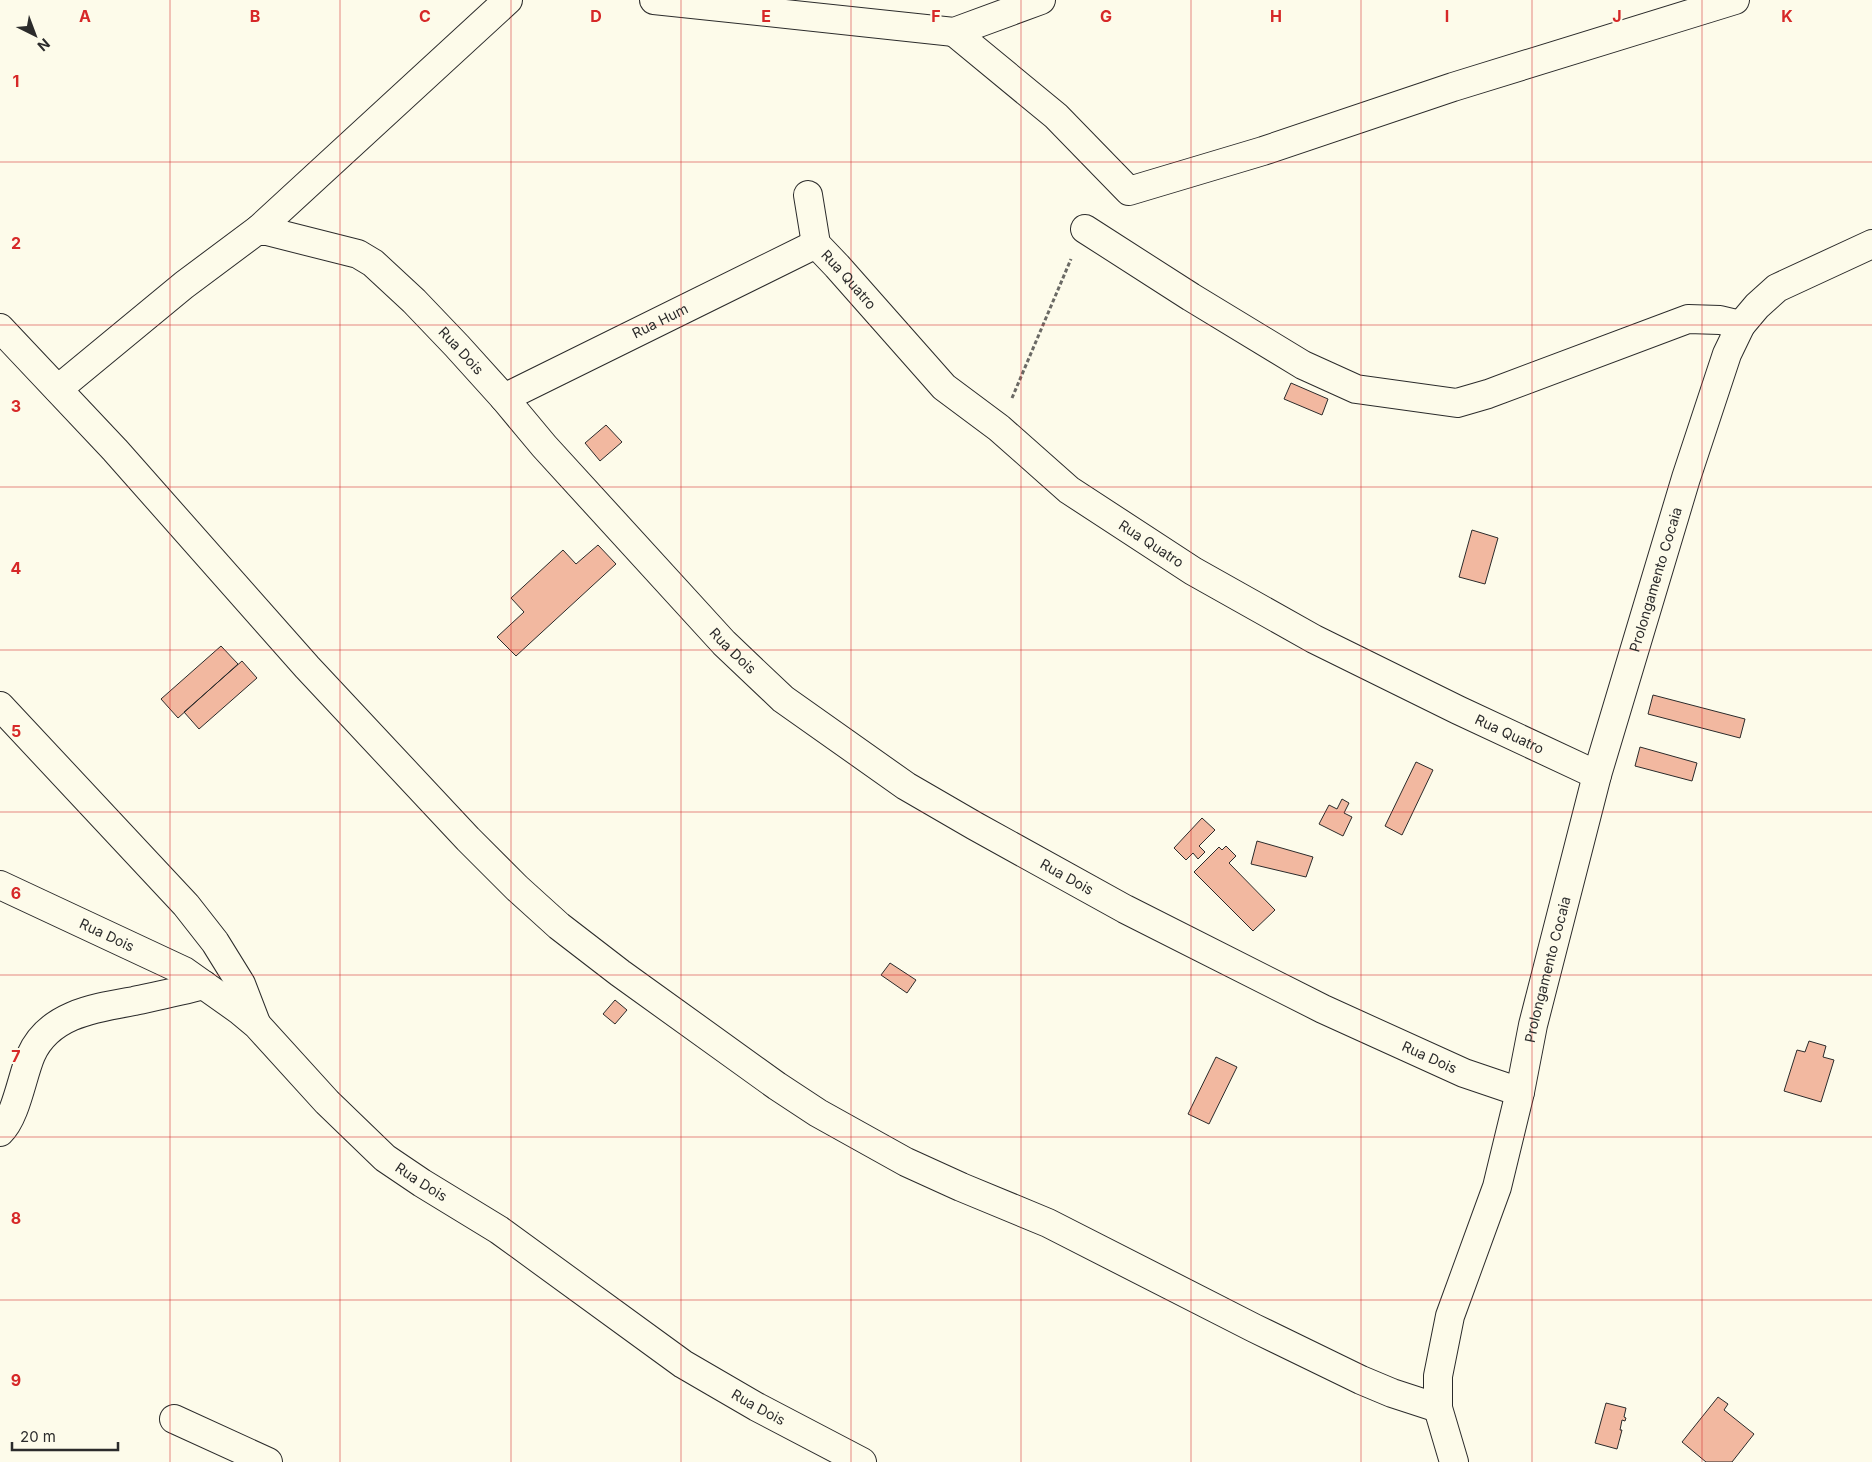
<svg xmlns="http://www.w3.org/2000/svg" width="1872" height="1462" font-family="Inter,sans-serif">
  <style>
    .building { fill: #f2b8a0; stroke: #2b2b2b }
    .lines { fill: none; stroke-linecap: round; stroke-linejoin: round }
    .minor-casing { stroke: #2b2b2b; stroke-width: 30 }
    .path { stroke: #6a6964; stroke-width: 3; stroke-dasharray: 4 2.5; stroke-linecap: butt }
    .minor { stroke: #fdfbea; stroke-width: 28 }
    .grid { fill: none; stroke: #d62828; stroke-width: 1; stroke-opacity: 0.55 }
    .labels { text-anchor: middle; stroke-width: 4; stroke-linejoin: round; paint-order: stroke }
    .street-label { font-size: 14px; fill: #2b2b2b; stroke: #fdfbea }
    .grid-label { font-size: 16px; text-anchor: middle; font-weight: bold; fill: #d62828; stroke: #fdfbea; stroke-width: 4; stroke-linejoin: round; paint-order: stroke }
  </style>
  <rect width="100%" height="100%" fill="#fdfbea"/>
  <path class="building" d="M1291,383L1328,399L1322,415L1284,399Z
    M606,425L622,442L600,461L585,443Z
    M1472,530L1498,538L1485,584L1459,577Z
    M598,545L616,564L516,656L497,637L524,612L511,598L563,550L576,564Z
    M221,646L238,664L178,718L161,699Z
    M242,661L257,678L199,729L184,712Z
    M1653,695L1745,719L1740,738L1648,714Z
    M1640,747L1697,763L1692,781L1635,766Z
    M1416,762L1433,770L1402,835L1385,826Z
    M1342,799L1349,803L1344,813L1352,817L1343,836L1319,824L1329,805L1337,809Z
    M1202,818L1215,830L1199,846L1205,852L1198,859L1193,853L1186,860L1174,848Z
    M1257,841L1313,857L1306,877L1251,864Z
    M1226,846L1236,856L1229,863L1275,910L1253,931L1194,872L1219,847L1222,850Z
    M890,963L916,980L907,993L881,975Z
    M615,1000L627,1010L615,1024L603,1014Z
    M1809,1041L1826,1046L1823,1057L1834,1060L1821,1102L1784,1091L1797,1050L1805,1052Z
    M1216,1057L1237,1067L1209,1124L1188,1114Z
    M1718,1397L1728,1404L1724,1410L1754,1434L1732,1462H1706L1682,1442Z
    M1606,1403L1626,1408L1624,1417L1626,1418L1625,1421L1622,1420L1620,1430H1622L1617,1449L1595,1443Z"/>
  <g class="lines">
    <g class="minor-casing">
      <g id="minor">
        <path d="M654,0L954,32L1041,0"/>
        <path d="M954,32L1056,116L1129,191L1263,151L1453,87L1735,0"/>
        <path id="s1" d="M808,195L816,244L837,266L944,387L999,428L1069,490L1193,571L1314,639L1458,710L1597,775"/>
        <path d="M259,229L508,0"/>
        <path d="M1085,229L1191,297L1303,365L1356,389L1457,403L1488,394L1688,319L1720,320L1741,325"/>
        <path d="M0,328L115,450L307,667L468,839L517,888L559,926L620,973L777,1086L818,1113L906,1162L961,1187L1048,1223L1254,1328L1361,1380L1392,1393L1438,1408"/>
        <path id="s2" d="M58,389L184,285L259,229L358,254L373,263L414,301L457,346L504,398L544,446L724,643L783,699L906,786L975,826L1125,909L1323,1009L1464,1073L1520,1092"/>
        <path id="s3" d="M504,398L816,244"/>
        <path d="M0,706L186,905L215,942L241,984L256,1023"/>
        <path id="s4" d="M0,885L184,971L239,1010L257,1025L327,1102L385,1158L422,1183L499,1230L683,1364L757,1407L862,1462"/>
        <path d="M0,1132C16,1117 22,1076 31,1055C49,1014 95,1008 134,1001C157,996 181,991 204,985"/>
        <path d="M174,1419L268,1462"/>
        <path id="s5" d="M1454,1462L1438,1408V1376L1450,1316L1497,1187L1520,1092L1533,1025L1597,775L1686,478L1727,354L1741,325L1757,306L1777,288L1872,244"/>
      </g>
    </g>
    <path class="path" d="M1012,398L1071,259"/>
    <use href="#minor" class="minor"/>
  </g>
  <path class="grid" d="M170,0V1462M340,0V1462M511,0V1462M681,0V1462M851,0V1462M1021,0V1462M1191,0V1462M1361,0V1462M1532,0V1462M1702,0V1462M0,162H1872M0,325H1872M0,487H1872M0,650H1872M0,812H1872M0,975H1872M0,1137H1872M0,1300H1872"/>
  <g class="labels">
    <g class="street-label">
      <text dy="5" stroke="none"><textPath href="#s1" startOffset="98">Rua Quatro</textPath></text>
      <text dy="5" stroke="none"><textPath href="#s3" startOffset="174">Rua Hum</textPath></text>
      <text dy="5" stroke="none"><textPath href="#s2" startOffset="501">Rua Dois</textPath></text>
      <text dy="5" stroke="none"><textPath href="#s1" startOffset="502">Rua Quatro</textPath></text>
      <text dy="5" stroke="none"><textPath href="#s5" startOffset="915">Prolongamento Cocaia</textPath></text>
      <text dy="5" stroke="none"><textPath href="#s2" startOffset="906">Rua Dois</textPath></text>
      <text dy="5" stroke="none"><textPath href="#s1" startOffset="908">Rua Quatro</textPath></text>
      <text dy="5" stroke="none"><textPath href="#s2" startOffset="1311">Rua Dois</textPath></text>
      <text dy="5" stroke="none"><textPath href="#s4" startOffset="118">Rua Dois</textPath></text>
      <text dy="5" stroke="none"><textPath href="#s5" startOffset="510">Prolongamento Cocaia</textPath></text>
      <text dy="5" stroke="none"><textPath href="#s2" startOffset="1716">Rua Dois</textPath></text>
      <text dy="5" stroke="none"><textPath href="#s4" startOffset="522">Rua Dois</textPath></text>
      <text dy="5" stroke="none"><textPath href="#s4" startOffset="928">Rua Dois</textPath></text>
    </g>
  </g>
  <g class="grid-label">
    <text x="85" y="22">A</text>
    <text x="255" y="22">B</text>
    <text x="425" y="22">C</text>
    <text x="596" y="22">D</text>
    <text x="766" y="22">E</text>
    <text x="936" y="22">F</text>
    <text x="1106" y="22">G</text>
    <text x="1276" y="22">H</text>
    <text x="1447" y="22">I</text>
    <text x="1617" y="22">J</text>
    <text x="1787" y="22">K</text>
    <text x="16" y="87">1</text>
    <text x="16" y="249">2</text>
    <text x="16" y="412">3</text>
    <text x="16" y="574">4</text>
    <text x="16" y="737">5</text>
    <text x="16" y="899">6</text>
    <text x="16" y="1062">7</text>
    <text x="16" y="1224">8</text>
    <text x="16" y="1386">9</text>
  </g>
  <g transform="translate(35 35) rotate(138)" stroke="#fdfbea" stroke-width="4" paint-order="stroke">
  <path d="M0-4L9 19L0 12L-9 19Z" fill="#2b2b2b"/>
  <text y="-8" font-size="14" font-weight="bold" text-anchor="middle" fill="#2b2b2b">N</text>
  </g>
  <path d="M12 1442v8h106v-8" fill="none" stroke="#2b2b2b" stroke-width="2.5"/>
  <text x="20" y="1442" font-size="15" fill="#2b2b2b" stroke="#fdfbea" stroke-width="4" paint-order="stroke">20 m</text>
</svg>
